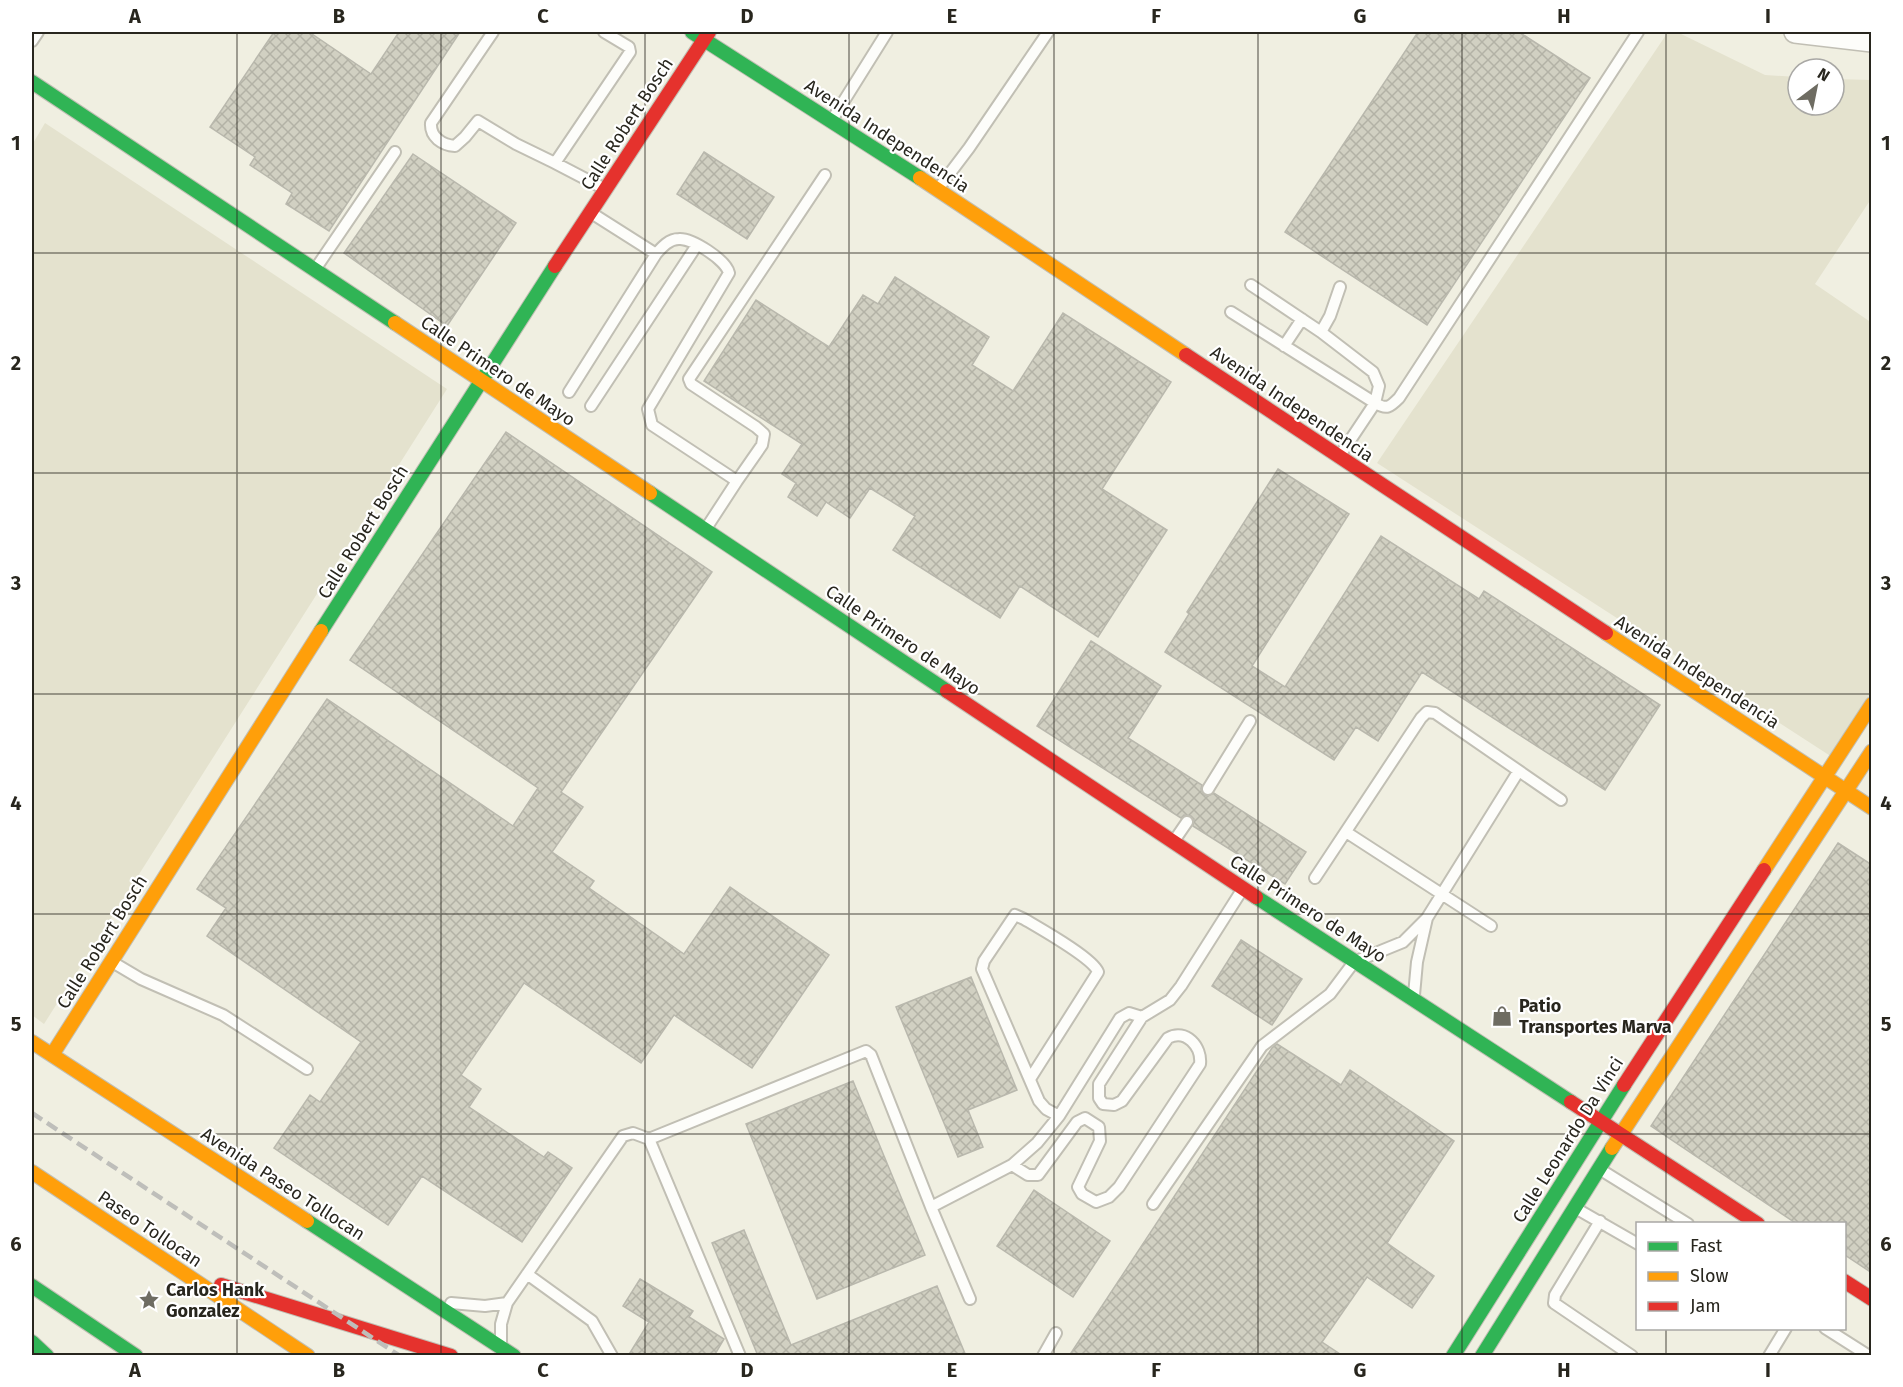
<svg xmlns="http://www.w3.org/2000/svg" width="1903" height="1387" font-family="'Fira Sans',sans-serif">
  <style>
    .green { fill: #e4e2ce }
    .building { fill: url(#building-cross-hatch); stroke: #b9b8ad; stroke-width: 1.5 }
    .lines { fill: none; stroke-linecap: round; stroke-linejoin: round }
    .lane-casing { stroke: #c1bfb4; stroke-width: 14 }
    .street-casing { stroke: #c1bfb4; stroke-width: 24 }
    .fast-casing { stroke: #c1bfb4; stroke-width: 16 }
    .slow-casing { stroke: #c1bfb4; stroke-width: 16 }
    .jam-casing { stroke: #c1bfb4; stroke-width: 16 }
    .lane { stroke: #fdfdfa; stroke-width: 10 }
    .street { stroke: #fdfdfa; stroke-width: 21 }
    .fast { stroke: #30b455; stroke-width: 14 }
    .slow { stroke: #ff9f0a; stroke-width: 14 }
    .jam { stroke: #e5322d; stroke-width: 14 }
    .rail { stroke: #bebeba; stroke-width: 4.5; stroke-dasharray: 12 6; stroke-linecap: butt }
    .grid { fill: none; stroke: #28261e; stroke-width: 1.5; stroke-opacity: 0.55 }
    .labels { text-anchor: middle; stroke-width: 4.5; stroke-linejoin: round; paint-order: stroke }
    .street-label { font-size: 18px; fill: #28261e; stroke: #fff }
    .poi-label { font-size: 18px; font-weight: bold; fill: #28261e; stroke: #fff; text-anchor: start }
    .neatline { fill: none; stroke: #28261e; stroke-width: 2 }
    .grid-label { font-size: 20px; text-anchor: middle; font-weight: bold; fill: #28261e }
  </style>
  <defs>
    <pattern id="building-cross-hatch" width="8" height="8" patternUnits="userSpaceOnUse" patternTransform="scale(1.5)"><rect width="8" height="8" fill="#d1d0c2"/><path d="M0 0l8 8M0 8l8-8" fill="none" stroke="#b3b2a6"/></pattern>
  </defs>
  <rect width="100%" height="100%" fill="#f0efe1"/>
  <path class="green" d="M1668,32H1677L1765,75L1798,77V105H1834V79L1871,80V199L1815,284L1872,323L1871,699L1832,757L1377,463Z
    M45,123L447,389L44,1024L32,1015V145Z"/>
  <path class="building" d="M274,32H309L371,74L399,32H460L329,231L286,204L292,193L250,165L255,157L210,127Z
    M1418,32H1519L1590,78L1427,325L1285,232Z
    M704,152L774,197L747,239L677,194Z
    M413,154L516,223L447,326L344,253Z
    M895,277L989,337L972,365L1013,391L1063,313L1171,382L1102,489L1167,530L1098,637L1020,586L1000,618L893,550L915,516L870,488L850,518L826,502L817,516L788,497L796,483L782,474L802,444L704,381L756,300L829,347L863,295L878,304Z
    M506,432L712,572L561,792L583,807L552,852L594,881L589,888L684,954L730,887L829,955L752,1068L674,1015L641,1063L524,983L461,1075L481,1089L469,1107L544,1157L548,1152L572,1168L522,1242L422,1176L388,1225L274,1148L310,1095L320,1102L361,1042L207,936L226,908L197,889L327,699L513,826L538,788L350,660Z
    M1278,469L1349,514L1252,666L1285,687L1381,536L1479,599L1484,591L1660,705L1605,790L1422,672L1378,741L1356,727L1334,760L1165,652L1189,614L1187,612Z
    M1091,641L1161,686L1128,738L1202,785L1201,789L1204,795L1208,796L1214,793L1306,852L1285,884L1193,826L1194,819L1191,816L1184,815L1181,818L1037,726Z
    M1838,843L1872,865V1273L1845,1255V1224H1797L1651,1126Z
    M1241,940L1302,979L1272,1025L1212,986Z
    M971,977L1017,1090L968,1110L983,1147L958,1157L896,1007Z
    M1277,1044L1341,1085L1350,1070L1454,1141L1387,1243L1434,1276L1412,1308L1367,1277L1322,1342L1343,1356H1069L1272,1048Z
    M853,1081L925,1255L817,1299L746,1124Z
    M1034,1190L1110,1241L1073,1297L997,1246Z
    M744,1230L791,1345L937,1286L966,1356H758L712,1243Z
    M640,1279L693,1311L689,1317L724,1339L714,1356H628L649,1322L623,1306Z"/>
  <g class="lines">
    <g class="lane-casing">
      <path id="lane" d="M493,32L431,123C430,137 442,145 455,146L465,137L478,121L516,144L555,163L630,52L629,47L604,32
        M32,41L38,32
        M832,120L887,32
        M555,163L603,188
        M938,189L969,148L1048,32
        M593,214L656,254
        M316,268L395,152
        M1251,285L1321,332
        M1340,287L1330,316L1321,332L1373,372L1379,386L1375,403C1387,410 1390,407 1399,398L1638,32
        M1231,312L1375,403L1339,457
        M1284,346L1302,319
        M569,392L656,254C662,247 669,239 679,239C692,238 726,260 729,273L648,409L652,425L737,481L707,527
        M591,406L697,245
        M737,481L762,445L764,434L756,427L691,384L689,379L825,175
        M1208,789L1250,721
        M1346,832L1491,926
        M1174,841L1187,822
        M1315,878L1421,718L1427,712L1435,713L1561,800
        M114,963L141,979L223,1015L307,1069
        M1414,995L1417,962L1427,918
        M1142,1017L1170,1000L1181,986L1242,890
        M649,1139L740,1356
        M1012,1165L1028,1175H1038L1077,1122L1085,1118L1099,1127L1100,1141L1078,1187L1082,1194L1096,1202L1109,1197L1119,1187L1200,1064C1202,1047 1186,1028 1168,1038L1122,1101L1114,1105L1103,1104L1099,1098V1084L1142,1017L1129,1013L1120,1018L1059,1116L1046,1109L1039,1101L982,969L984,961L1015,915L1024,919C1039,928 1093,958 1098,972L1030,1079
        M1601,1170L1688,1224
        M1153,1204L1262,1046L1330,994L1354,962L1403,942L1427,918L1518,772
        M931,1207L1012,1165L1037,1143L1059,1116
        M1577,1209L1638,1244
        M1600,1221L1555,1295L1554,1303L1632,1356
        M527,1274L592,1321L612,1356
        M451,1303L485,1306L507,1303
        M1825,1328L1869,1356
        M501,1344V1324L507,1303L623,1136L633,1133L649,1139L866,1051L871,1055L931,1207L970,1299
        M1043,1356L1056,1333
        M1769,1356L1786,1328"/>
    </g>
    <g class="street-casing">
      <path id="street" d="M1795,32L1872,41"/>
    </g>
    <g class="fast-casing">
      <path id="fast" d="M692,32L920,178
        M32,82L395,323
        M650,493L947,691
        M321,631L555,266
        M1256,897L1571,1102
        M307,1221L514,1356
        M32,1286L136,1356
        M32,1342L47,1356
        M1453,1356L1624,1085
        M1482,1356L1612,1148"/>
    </g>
    <g class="slow-casing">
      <path id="slow" d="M920,178L1186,355
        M395,323L650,493
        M1606,633L1872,808
        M1764,870L1872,704
        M32,1042L307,1221
        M52,1055L321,631
        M1612,1148L1872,751
        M32,1172L308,1356"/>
    </g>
    <g class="jam-casing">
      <path id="jam" d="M555,266L709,32
        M1186,355L1606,633
        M947,691L1256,897
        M1624,1085L1764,870
        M1571,1102L1758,1224
        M1844,1281L1872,1299
        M221,1285L451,1356"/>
    </g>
    <use href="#lane" class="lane"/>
    <use href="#street" class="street"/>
    <use href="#fast" class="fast"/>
    <use href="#slow" class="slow"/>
    <use href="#jam" class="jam"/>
    <path class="rail" d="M32,1113L400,1356"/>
  </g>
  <path class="grid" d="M237,32V1356M441,32V1356M645,32V1356M849,32V1356M1054,32V1356M1258,32V1356M1462,32V1356M1666,32V1224M32,253H1872M32,473H1872M32,694H1872M32,914H1872M32,1134H1872M1666,1328V1356"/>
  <defs>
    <g id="shop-bare" transform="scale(1.62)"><path d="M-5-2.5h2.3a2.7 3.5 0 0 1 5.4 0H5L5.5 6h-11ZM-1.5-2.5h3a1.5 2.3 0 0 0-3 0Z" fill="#6e6c62" stroke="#fff" stroke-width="2.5" paint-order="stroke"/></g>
    <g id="sight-bare" transform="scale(1.62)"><path d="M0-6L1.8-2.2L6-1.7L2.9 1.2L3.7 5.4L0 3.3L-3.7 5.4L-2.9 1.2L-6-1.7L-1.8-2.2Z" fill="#6e6c62" stroke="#fff" stroke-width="2.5" paint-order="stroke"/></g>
  </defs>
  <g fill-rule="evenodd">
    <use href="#shop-bare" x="1502" y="1016"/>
    <use href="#sight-bare" x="149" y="1300"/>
  </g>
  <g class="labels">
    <g class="street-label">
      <text transform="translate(627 124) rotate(-57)" y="6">Calle Robert Bosch</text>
      <text transform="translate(887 136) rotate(33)" y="6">Avenida Independencia</text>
      <text transform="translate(498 371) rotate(34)" y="6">Calle Primero de Mayo</text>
      <text transform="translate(1292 404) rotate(34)" y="6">Avenida Independencia</text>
      <text transform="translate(363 532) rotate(-58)" y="6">Calle Robert Bosch</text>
      <text transform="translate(903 640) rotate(34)" y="6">Calle Primero de Mayo</text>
      <text transform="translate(1697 672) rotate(33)" y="6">Avenida Independencia</text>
      <text transform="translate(1308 909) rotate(33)" y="6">Calle Primero de Mayo</text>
      <text transform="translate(102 942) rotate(-58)" y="6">Calle Robert Bosch</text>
      <text transform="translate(1568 1140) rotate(-58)" y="6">Calle Leonardo Da Vinci</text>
      <text transform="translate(283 1184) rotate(33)" y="6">Avenida Paseo Tollocan</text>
      <text transform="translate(150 1229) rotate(34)" y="6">Paseo Tollocan</text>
    </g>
    <g class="poi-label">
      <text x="1519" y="1012">Patio<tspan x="1519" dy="21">Transportes Marva</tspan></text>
      <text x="166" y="1296">Carlos Hank<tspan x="166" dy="21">Gonzalez</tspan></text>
    </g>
  </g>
  <rect width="1903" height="1387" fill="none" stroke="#ffffff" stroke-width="66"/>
  <rect x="1636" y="1222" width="210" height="108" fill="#ffffff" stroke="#a9a8a5" stroke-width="1.5"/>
  <rect x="1648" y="1242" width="30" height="9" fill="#30b455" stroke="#a9a8a5" stroke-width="1.5"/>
  <text x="1690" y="1252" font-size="18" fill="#28261e">Fast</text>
  <rect x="1648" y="1272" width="30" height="9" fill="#ff9f0a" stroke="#a9a8a5" stroke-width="1.5"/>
  <text x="1690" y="1282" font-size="18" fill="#28261e">Slow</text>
  <rect x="1648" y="1302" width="30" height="9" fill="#e5322d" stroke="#a9a8a5" stroke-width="1.5"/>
  <text x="1690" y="1312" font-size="18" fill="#28261e">Jam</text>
  <g transform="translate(1816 87) rotate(32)"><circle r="28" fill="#ffffff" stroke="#a9a8a5" stroke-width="1.5"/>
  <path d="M0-4.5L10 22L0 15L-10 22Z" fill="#6e6c62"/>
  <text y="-9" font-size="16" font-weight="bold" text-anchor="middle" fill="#28261e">N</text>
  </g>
  <rect x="33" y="33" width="1837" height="1321" class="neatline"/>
  <g class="grid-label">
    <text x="135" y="23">A</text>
    <text x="339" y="23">B</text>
    <text x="543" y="23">C</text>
    <text x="747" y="23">D</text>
    <text x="952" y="23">E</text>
    <text x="1156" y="23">F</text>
    <text x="1360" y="23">G</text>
    <text x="1564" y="23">H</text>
    <text x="1768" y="23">I</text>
    <text x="16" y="150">1</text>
    <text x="1886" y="150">1</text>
    <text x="16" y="370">2</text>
    <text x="1886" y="370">2</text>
    <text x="16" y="590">3</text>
    <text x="1886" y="590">3</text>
    <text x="16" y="810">4</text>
    <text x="1886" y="810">4</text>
    <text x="16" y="1031">5</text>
    <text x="1886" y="1031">5</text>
    <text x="16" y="1251">6</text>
    <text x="1886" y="1251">6</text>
    <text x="135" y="1377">A</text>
    <text x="339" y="1377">B</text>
    <text x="543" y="1377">C</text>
    <text x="747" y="1377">D</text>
    <text x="952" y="1377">E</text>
    <text x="1156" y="1377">F</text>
    <text x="1360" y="1377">G</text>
    <text x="1564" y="1377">H</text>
    <text x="1768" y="1377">I</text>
  </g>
</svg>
